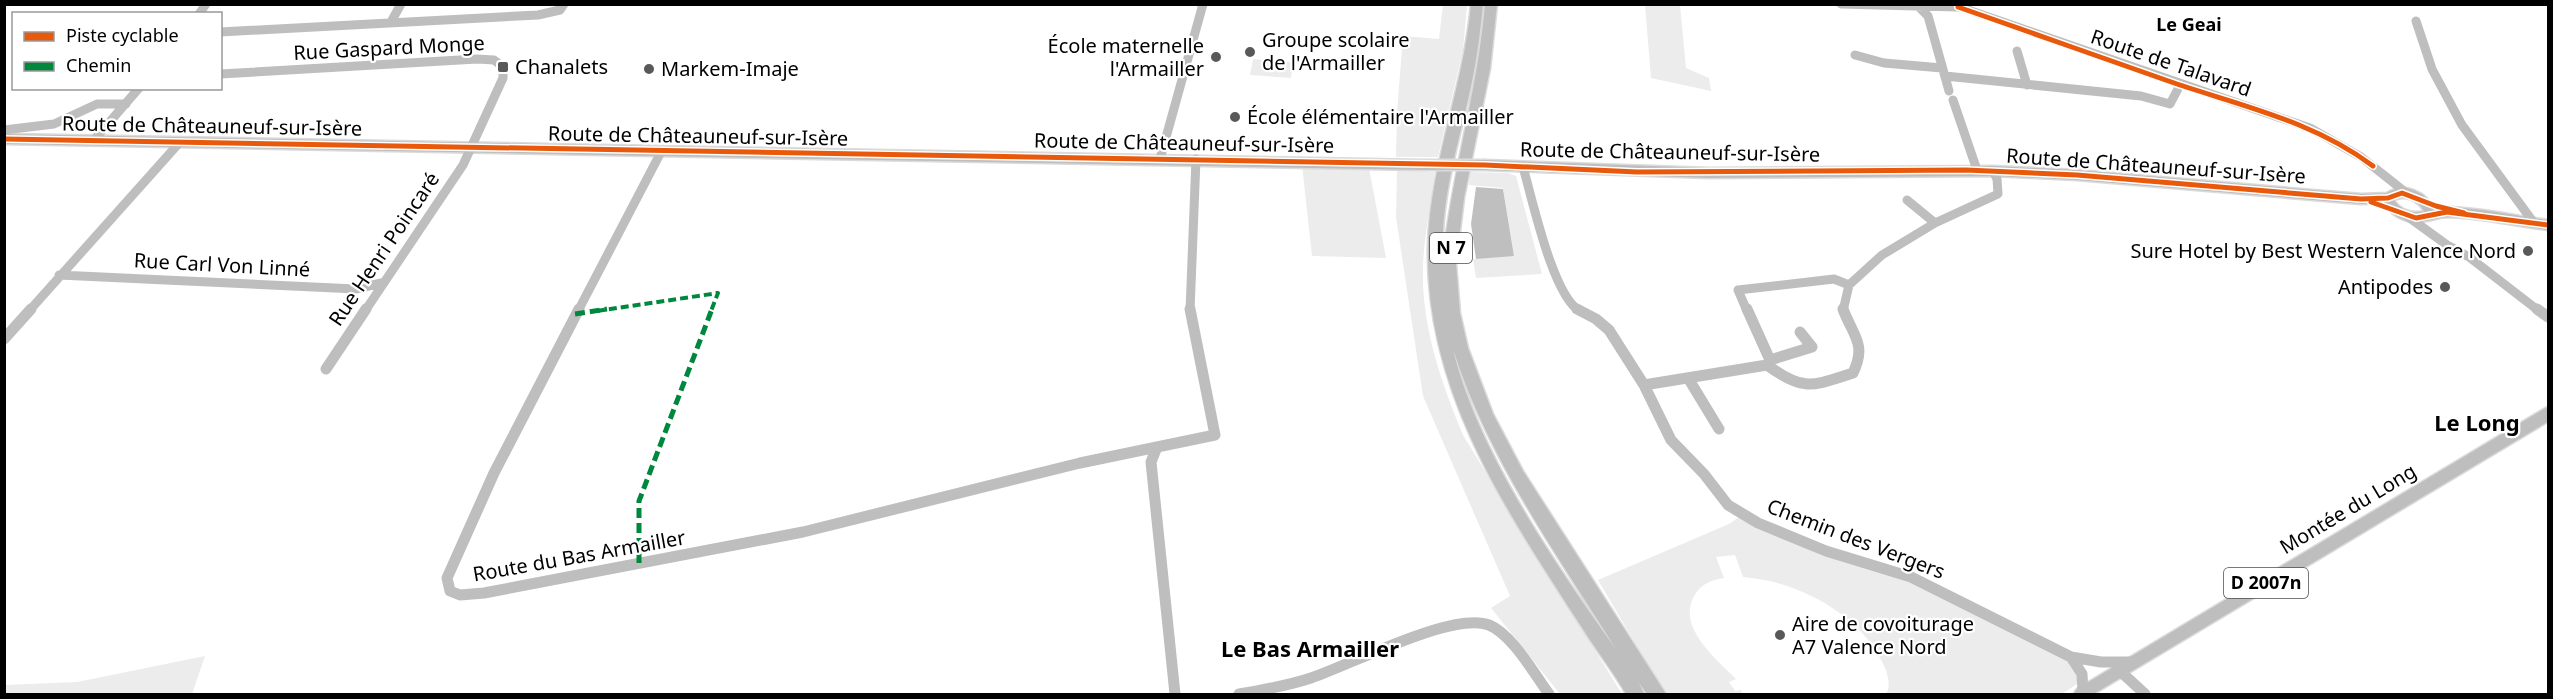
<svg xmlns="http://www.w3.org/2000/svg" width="2553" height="699" font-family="'Noto Sans',sans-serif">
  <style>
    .green { fill: #ececec }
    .water { fill: #bfbfbf }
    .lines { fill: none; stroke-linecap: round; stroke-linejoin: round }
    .major-far1-casing { stroke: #dbdbdb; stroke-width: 13 }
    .major-casing { stroke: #dbdbdb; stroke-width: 16 }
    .highway-casing { stroke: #dbdbdb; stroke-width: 3 }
    .minor-far1 { stroke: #bebebe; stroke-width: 9 }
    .minor { stroke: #bebebe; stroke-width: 11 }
    .major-far1 { stroke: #bebebe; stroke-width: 10 }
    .major { stroke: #bebebe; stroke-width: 13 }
    .highway { fill: #bebebe; fill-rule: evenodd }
    .major-bridge-casing { stroke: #dbdbdb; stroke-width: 13; stroke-linecap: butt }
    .major-bridge { stroke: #bebebe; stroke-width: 10 }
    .quiet-far1 { stroke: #00873e; stroke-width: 4; stroke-dasharray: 8 4; stroke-linecap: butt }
    .quiet { stroke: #00873e; stroke-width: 5; stroke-dasharray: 10 5; stroke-linecap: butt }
    .cycleway-casing { stroke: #fff; stroke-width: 8 }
    .cycleway { stroke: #e8590c; stroke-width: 5 }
    .poi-dot { fill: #595959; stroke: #fff; stroke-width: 2 }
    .labels { text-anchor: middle; stroke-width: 4.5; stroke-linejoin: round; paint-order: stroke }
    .far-quarter-label { font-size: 18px; font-weight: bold; fill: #000; stroke: #fff }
    .shield { fill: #fff; stroke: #4c4c4c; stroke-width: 1.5 }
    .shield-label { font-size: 18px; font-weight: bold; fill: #000 }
    .poi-label { font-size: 20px; fill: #000; stroke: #fff; text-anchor: start }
    .street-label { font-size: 20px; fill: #000; stroke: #fff }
    .quarter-label { font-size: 22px; font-weight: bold; fill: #000; stroke: #fff }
  </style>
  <rect width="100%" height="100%" fill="#fff"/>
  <path class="green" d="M1443,5H1467L1463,50L1438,157H1396L1397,113L1403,36L1439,39Z
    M1645,5H1680L1686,68L1709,78L1711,91L1651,78Z
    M1253,59L1293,62L1291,78L1250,75Z
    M1302,165L1369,168L1386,258L1312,256Z
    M1397,170L1435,172C1431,203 1424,235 1423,267C1421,325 1441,382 1463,435L1622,694H1560L1491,608L1510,596L1423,396L1396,217Z
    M1470,172L1508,173L1516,176L1542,274L1476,278L1473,259L1514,255L1503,188L1469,185Z
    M1739,517L1907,581L2067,660L2080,682L2062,694H1886C1891,687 1888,676 1885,668C1863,615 1798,581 1743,577L1735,555L1716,557L1724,578C1712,580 1703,583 1696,593C1674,625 1715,658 1736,679L1729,682L1735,691L1741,690L1742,694H1668L1652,672L1598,580L1729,524Z
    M205,656L192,694H5V685L77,682Z"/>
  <path class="water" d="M1476,187L1503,189L1514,256L1476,259L1471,224Z"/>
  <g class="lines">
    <g class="major-far1-casing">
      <path id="major-far1" d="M4,139L1424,165
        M1485,165L1709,173L1993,171L2077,175L2361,199L2388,198
        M2388,198C2391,208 2398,213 2408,216C2422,220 2435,212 2449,212C2483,213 2515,221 2548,225
        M2388,198C2404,187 2424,196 2430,213"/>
    </g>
    <g class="major-casing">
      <path id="major" d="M2081,694L2548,414"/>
    </g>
    <g class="highway-casing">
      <path id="highway" d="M1471,4H1483C1480,35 1476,65 1469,95C1457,149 1440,203 1443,258C1452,172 1478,90 1485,4H1497L1490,69L1464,198L1456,264L1460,313L1468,348L1493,414L1523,471L1666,694H1647L1639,683L1644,694H1626C1613,671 1595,649 1581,626C1506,510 1424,390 1428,245C1430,164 1464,86 1471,4ZM1453,349C1488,458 1556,553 1616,649C1556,566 1476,449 1453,349Z"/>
    </g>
    <path class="minor-far1" d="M1841,4L1916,6
      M1951,4L2310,128L2361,157L2409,195
      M1916,6L1957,7
      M1919,7L1928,16L1949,91
      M199,14L206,4
      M2416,21L2432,69L2462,125L2534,223
      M391,22L401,4
      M220,32L538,15L560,10L564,4
      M2017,51L2027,85
      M1855,55L1884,63L1942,68
      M220,74L477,59L494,60L503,67V78L463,165L365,311
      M1945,76L2141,96L2170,104L2180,85
      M1953,100L1977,170
      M4,130L54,124L97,104H126
      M94,140L139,88
      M1160,159L1203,4
      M1523,167C1532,198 1553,297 1580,311
      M1907,200L1935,223
      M2407,216L2447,245L2469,257L2539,311
      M59,275L356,289L381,283
      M29,311L180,142
      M578,311L661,152
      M1190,311L1196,159
      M1747,311L1738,290L1834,279L1849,285
      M1843,311L1849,285L1882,255L1935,223L1998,194L1997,179L1993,171"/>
    <path class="minor" d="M579,309L494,473L447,578L450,591L460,595L484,593L803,532L1080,463L1157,447
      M1577,309L1596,319L1609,330L1644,385L1671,440L1704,474L1728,505L1758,523L1826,551L1911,577L2071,657L2101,662H2131
      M1747,309L1770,360L1767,365
      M2537,309L2548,317
      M4,339L31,309
      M1770,360L1812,347L1800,332
      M326,369L366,309
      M1688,378L1719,429
      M1644,385L1767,365C1804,392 1812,386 1853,373C1867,344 1853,336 1843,309
      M2071,657L2082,674L2083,693
      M2120,671L2145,694
      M1175,694L1151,462L1157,447L1215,435L1190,309
      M1239,694C1263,690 1287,686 1311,678C1350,665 1453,611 1489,625C1512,634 1535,675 1549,694"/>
    <use href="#major-far1" class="major-far1"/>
    <use href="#major" class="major"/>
    <use href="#highway" class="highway"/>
    <g class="major-bridge-casing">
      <path id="major-bridge" d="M1424,165H1485"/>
    </g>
    <use href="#major-bridge" class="major-bridge"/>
    <path class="quiet-far1" d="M597,311L718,293L711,311"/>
    <path class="quiet" d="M575,314L607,309
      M639,563V501L712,309"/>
    <g class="cycleway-casing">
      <path id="cycleway" d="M1958,7C2031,32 2104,59 2177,84C2246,107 2314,122 2373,166
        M4,139L1485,165L1637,172L1966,170L2077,175L2361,199L2388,198L2402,193L2436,206L2464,213
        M2371,202L2416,218L2447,212L2548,225"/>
    </g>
    <use href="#cycleway" class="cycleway"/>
  </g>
  <g class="poi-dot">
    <circle cx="1250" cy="52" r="6"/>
    <circle cx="1216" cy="57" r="6"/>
    <rect x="497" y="61" width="12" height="12" rx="3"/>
    <circle cx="649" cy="69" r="6"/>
    <circle cx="1235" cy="117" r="6"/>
    <circle cx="2528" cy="251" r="6"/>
    <circle cx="2445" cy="287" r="6"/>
    <circle cx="1780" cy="635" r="6"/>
  </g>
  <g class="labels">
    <g class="far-quarter-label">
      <text x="2189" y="31">Le Geai</text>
    </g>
    <g class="shield">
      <rect x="1430" y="233" width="42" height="30" rx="4.5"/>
      <rect x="2224" y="568" width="84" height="30" rx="4.5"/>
    </g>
    <g class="shield-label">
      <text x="1451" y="254">N 7</text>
      <text x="2266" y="589">D 2007n</text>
    </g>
    <g class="poi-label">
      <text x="1262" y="47">Groupe scolaire<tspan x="1262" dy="23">de l'Armailler</tspan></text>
      <text x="1204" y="53" text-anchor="end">École maternelle<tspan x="1204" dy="23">l'Armailler</tspan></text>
      <text x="515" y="74">Chanalets</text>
      <text x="661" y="76">Markem-Imaje</text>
      <text x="1247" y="124">École élémentaire l'Armailler</text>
      <text x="2516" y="258" text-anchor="end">Sure Hotel by Best Western Valence Nord</text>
      <text x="2433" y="294" text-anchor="end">Antipodes</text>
      <text x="1792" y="631">Aire de covoiturage<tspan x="1792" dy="23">A7 Valence Nord</tspan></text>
    </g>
    <g class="street-label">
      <text transform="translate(389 48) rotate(-3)" y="7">Rue Gaspard Monge</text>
      <text transform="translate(2171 63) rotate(19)" y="7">Route de Talavard</text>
      <text transform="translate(212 126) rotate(1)" y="7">Route de Châteauneuf-sur-Isère</text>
      <text transform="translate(698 136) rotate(1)" y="7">Route de Châteauneuf-sur-Isère</text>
      <text transform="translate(1184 143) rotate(1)" y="7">Route de Châteauneuf-sur-Isère</text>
      <text transform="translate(1670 152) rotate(1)" y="7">Route de Châteauneuf-sur-Isère</text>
      <text transform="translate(2156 166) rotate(4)" y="7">Route de Châteauneuf-sur-Isère</text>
      <text transform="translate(384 249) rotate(-56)" y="7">Rue Henri Poincaré</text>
      <text transform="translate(222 265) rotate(3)" y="7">Rue Carl Von Linné</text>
      <text transform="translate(2348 509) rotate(-31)" y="7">Montée du Long</text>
      <text transform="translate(1856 539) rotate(21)" y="7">Chemin des Vergers</text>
      <text transform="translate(579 556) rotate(-10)" y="7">Route du Bas Armailler</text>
    </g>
    <g class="quarter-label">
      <text x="2477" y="431">Le Long</text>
      <text x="1310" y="657">Le Bas Armailler</text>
    </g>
  </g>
  <rect width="2553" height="699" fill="none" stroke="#000000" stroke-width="12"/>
  <rect x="12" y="12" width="210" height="78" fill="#ffffff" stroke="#999999" stroke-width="1.5"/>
  <rect x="24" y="32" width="30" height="9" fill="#e8590c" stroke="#999999" stroke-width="1.5"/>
  <text x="66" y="42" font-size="18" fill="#000000">Piste cyclable</text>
  <rect x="24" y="62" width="30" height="9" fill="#00873e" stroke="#999999" stroke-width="1.5"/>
  <text x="66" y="72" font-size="18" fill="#000000">Chemin</text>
</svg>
